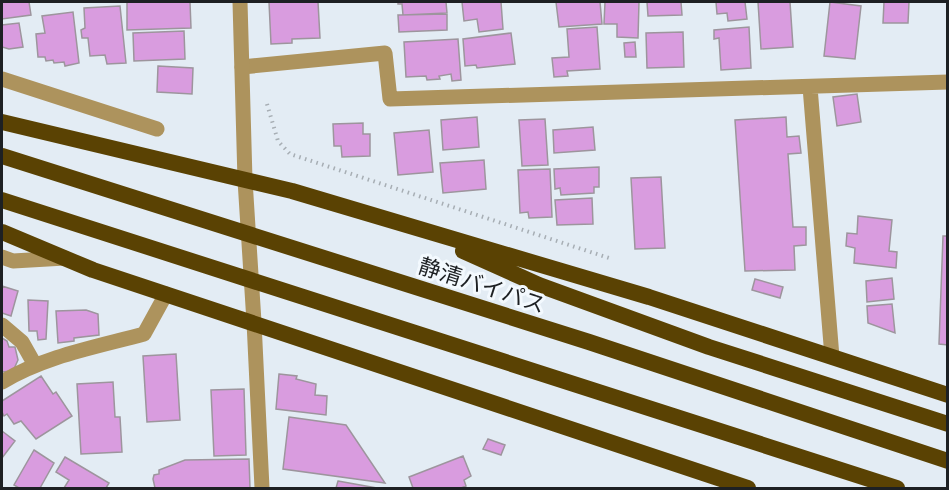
<svg xmlns="http://www.w3.org/2000/svg" width="949" height="490" font-family="'Exo 2','Noto Sans JP',sans-serif">
  <style>
    .building { fill: #d99cdf; stroke: #9d959d; stroke-width: 1.5 }
    .lines { fill: none; stroke-linecap: round; stroke-linejoin: round }
    .path { stroke: #a7aeb4; stroke-width: 4; stroke-dasharray: 1.5 4.5; stroke-linecap: butt }
    .minor { stroke: #ad935d; stroke-width: 15 }
    .tertiary { stroke: #ad935d; stroke-width: 15 }
    .trunk { stroke: #5a4203; stroke-width: 16 }
    .trunk-bridge { stroke: #5a4203; stroke-width: 16 }
    .labels { text-anchor: middle; stroke-width: 6; stroke-linejoin: round; paint-order: stroke }
    .street-label { font-size: 22px; fill: #1d2023; stroke: #f3f9fe }
  </style>
  <rect width="100%" height="100%" fill="#e3ecf4"/>
  <path class="building" d="M2,2H29L31,15L2,19Z
    M127,2H190L191,28L127,30Z
    M269,2H318L320,38L292,39V43L271,44Z
    M398,2H446L447,13L403,15L402,4H398Z
    M462,2H501L503,29L479,32L477,19L464,21Z
    M556,2H600L602,24L559,27Z
    M605,2H639L638,38L617,37V24H604Z
    M647,2H681L682,15L648,16Z
    M716,2H745L747,19L728,21L727,13L717,14Z
    M758,2H790L793,47L761,49Z
    M830,2L861,6L855,59L824,56Z
    M884,2H909L908,23H883Z
    M120,6L126,63L107,64L105,55L90,56L88,38H82L81,30L85,28L84,8Z
    M73,12L79,63L65,66L64,62L54,63L53,60L46,61L45,57H38L36,34L45,33L42,16Z
    M447,14V30L399,32L398,15Z
    M19,23L23,47L9,49L2,47V25Z
    M597,27L600,69L567,71L568,76L554,77L552,58L569,57L567,29Z
    M749,27L751,68L721,70L719,38L714,39V30Z
    M184,31L185,59L134,61L133,33Z
    M683,32L684,67L647,68L646,33Z
    M511,33L515,64L477,68L476,65L465,66L463,39Z
    M458,39L461,80L452,81L451,74L439,76L440,79L427,80L426,76L406,77L404,42Z
    M635,42L636,57H625L624,43Z
    M158,66L193,68L192,94L157,92Z
    M857,94L861,122L837,126L833,97Z
    M477,117L479,147L443,150L441,120Z
    M786,117L787,137L799,136L801,153L788,154L793,227H806V245L794,246L795,270L745,271L735,120Z
    M545,119L548,165L522,166L519,120Z
    M363,123V134H370V156L342,157L341,146H334L333,124Z
    M593,127L595,150L554,153L553,130Z
    M429,130L433,172L398,175L394,133Z
    M484,160L486,189L443,193L440,163Z
    M599,167V187H594V193L561,195L560,188L555,189L554,169Z
    M550,169L552,217L529,218L528,212L520,213L518,170Z
    M661,177L665,248L635,249L631,178Z
    M592,198L593,224L557,225L555,200Z
    M858,216L892,220L889,251L897,252L896,268L854,263L855,248L846,246L847,233L857,234Z
    M943,236H948V345L939,344Z
    M892,278L894,299L867,302L866,281Z
    M755,279L783,287L780,298L752,290Z
    M2,286L18,291L11,316L2,313Z
    M28,300L48,301L46,339L38,340L37,331H29Z
    M892,304L895,333L868,323L867,306Z
    M86,310L98,314L99,335L74,338V341L58,343L56,311Z
    M2,338L7,341L9,347H15L18,360L13,371L2,372Z
    M176,354L180,420L147,422L143,356Z
    M279,374L297,376L296,379L316,384L315,395L327,396L326,415L276,409Z
    M41,376L53,394L56,392L72,416L36,439L21,421L14,424L7,414L4,416L2,412V401Z
    M113,382L115,417H120L122,452L81,454L77,384Z
    M244,389L246,455L214,456L211,390Z
    M289,417L346,425L385,483L283,469Z
    M2,431L15,441L2,458Z
    M488,439L505,445L501,455L483,449Z
    M34,450L54,463L40,488H19L14,485Z
    M463,456L471,476L464,480L466,486L461,488H413L409,477Z
    M65,457L109,483L106,488H64L69,480L56,472Z
    M249,459L250,488H155L153,479L154,475L159,474V470L185,460Z
    M338,481L377,488H336Z"/>
  <g class="lines">
    <path class="path" d="M267,104L278,141L290,154L609,258"/>
    <path class="minor" d="M242,67L385,53L390,99L948,82
      M2,79L157,129
      M810,87L832,357
      M2,257L13,261L65,258
      M254,322L262,488
      M2,325L22,342L35,365
      M2,382C45,356 96,347 144,334L166,294"/>
    <path class="tertiary" d="M240,2L245,180L254,322"/>
    <path class="trunk" d="M2,122L292,191L649,297L948,395
      M2,232L93,270L748,488
      M463,251L539,285L709,347L948,424"/>
    <path class="trunk-bridge" d="M2,156L589,342L948,461
      M2,200L897,488"/>
  </g>
  <g class="labels">
    <g class="street-label">
      <text transform="translate(482 285) rotate(18)" y="8">静清バイパス</text>
    </g>
  </g>
  <rect width="949" height="490" fill="none" stroke="#1d2023" stroke-width="6"/>
</svg>
